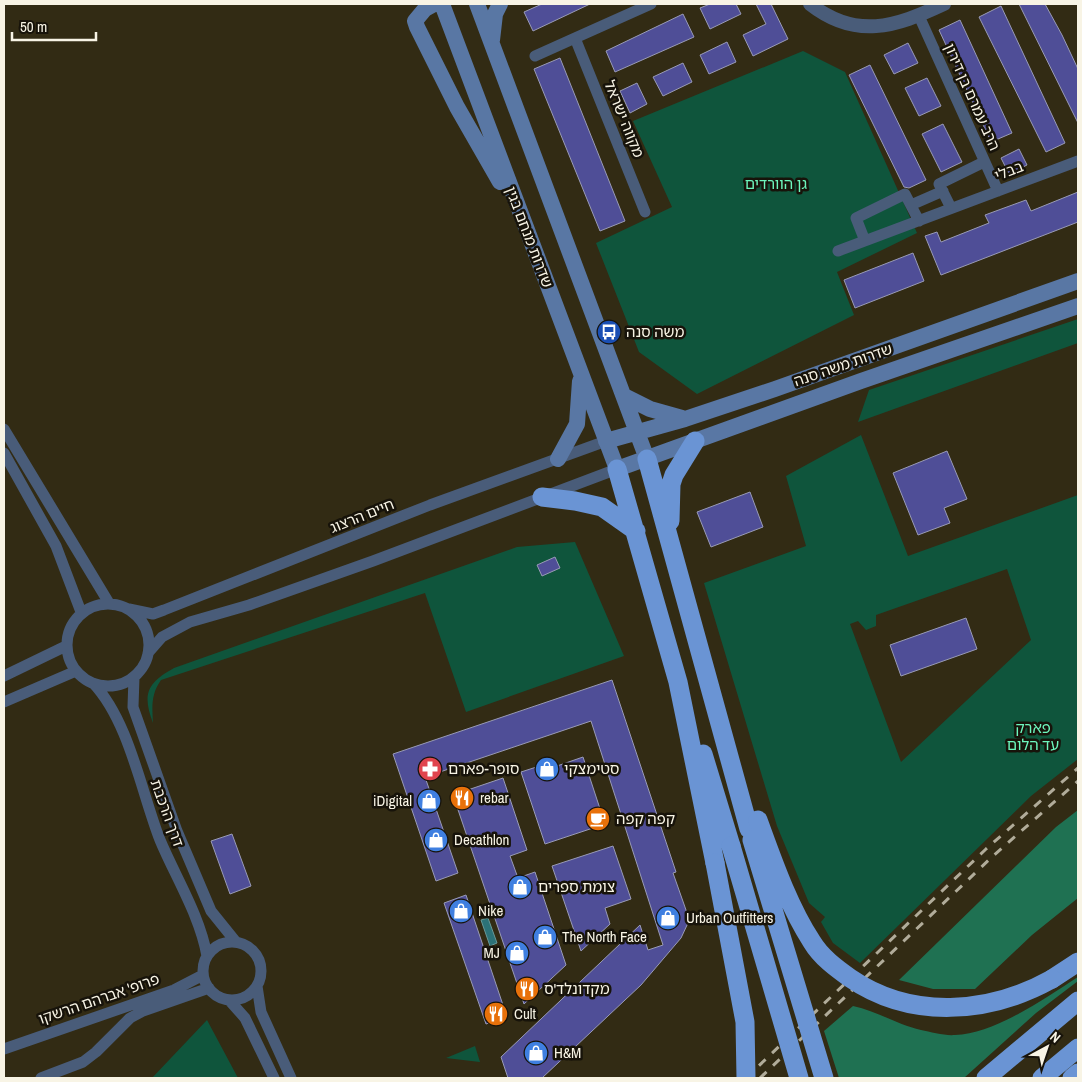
<svg xmlns="http://www.w3.org/2000/svg" width="1082" height="1082" font-family="'Archivo Narrow','Noto Sans Hebrew',sans-serif">
  <style>
    .green { fill: #0f553c; fill-rule: evenodd }
    .forest { fill: #1f7152 }
    .water { fill: #2c7278; stroke: #699999 }
    .building { fill: #4f4e97; stroke: #999bb6 }
    .lines { fill: none; stroke-linecap: round; stroke-linejoin: round }
    .minor { stroke: #495c79; stroke-width: 11 }
    .tertiary { stroke: #495c79; stroke-width: 14 }
    .secondary { stroke: #5977a4; stroke-width: 16 }
    .trunk { stroke: #6a94d4; stroke-width: 19 }
    .rail { stroke: #b1ac9a; stroke-width: 3; stroke-dasharray: 9 9; stroke-linecap: butt }
    .trunk-bridge { stroke: #6a94d4; stroke-width: 19 }
    .labels { text-anchor: middle; stroke-width: 5; stroke-linejoin: round; paint-order: stroke }
    .street-label { font-size: 15px; fill: #f8f4e5; stroke: #17130a }
    .park-label { font-size: 15px; fill: #6df7be; stroke: #17130a }
    .poi-label { font-size: 15px; fill: #f8f4e5; stroke: #17130a; text-anchor: start }
  </style>
  <rect width="100%" height="100%" fill="#322b14"/>
  <path class="green" d="M803,51L845,72L917,233L837,272L854,315L697,394L639,352L596,243L672,207L633,121Z
    M1078,319V343L858,422L869,390Z
    M861,435L908,556L1078,495V759L1031,796L860,963L833,943L821,922L825,917L809,903L777,826L704,583L806,546L786,476ZM1007,569L1031,640L901,762L850,624L858,621L866,630L876,626V615Z
    M575,542L624,656L466,712L425,593L161,680C151,694 152,707 153,723C142,694 147,683 174,668L517,547Z
    M207,1020L238,1078H152Z
    M475,1046L480,1062L446,1058Z"/>
  <path class="forest" d="M1078,810V898L1032,935L975,989H933L899,980L1056,827Z
    M1078,977V981L1036,1013L964,1078H839L824,1031L853,1006C877,1011 898,1025 921,1030C931,1032 945,1036 955,1035C995,1034 1045,998 1078,977Z"/>
  <path class="water" d="M488,918L497,943L490,946L481,920Z"/>
  <path class="building" d="M542,4H590L533,31L524,12Z
    M710,4H736L741,14L710,29L700,8Z
    M756,4H771L788,39L753,56L743,35L766,24Z
    M1019,4H1045L1062,35L1078,69V123Z
    M1001,6L1065,143L1046,152L979,17Z
    M683,14L694,37L615,72L606,51Z
    M960,20L1012,133L991,142L939,30Z
    M727,42L736,62L709,74L700,55Z
    M908,43L918,63L894,74L884,55Z
    M560,58L625,221L600,231L534,69Z
    M683,63L692,82L663,96L653,77Z
    M870,65L926,180L909,188L904,187L849,75Z
    M927,78L941,106L919,116L905,88Z
    M637,83L647,104L630,113L620,91Z
    M943,124L962,162L941,172L922,134Z
    M1019,149L1027,165L1009,174L1001,158Z
    M1078,192V222L941,275L925,236L937,232L941,242L989,223L985,215L1026,200L1031,211Z
    M913,253L924,281L855,308L844,280Z
    M947,451L967,499L944,508L950,523L918,535L893,473Z
    M750,492L763,527L711,547L697,512Z
    M555,557L560,568L542,576L537,565Z
    M966,618L977,649L901,676L890,645Z
    M612,680L676,872L673,873L686,910L688,923L681,938L641,985L542,1078H508L501,1057L640,925L648,950L663,945L591,721L425,777L458,873L436,881L393,754Z
    M583,757L605,824L545,844L521,772L555,761L557,766Z
    M503,778L527,850L510,856L518,878L535,872L566,965L524,1004L453,795Z
    M232,834L251,886L230,894L211,841Z
    M613,846L631,899L605,908L610,924L581,951L552,866Z
    M466,895L507,1017L486,1024L444,903Z"/>
  <g class="lines">
    <path class="minor" d="M919,16L998,191
      M535,56L575,38
      M911,205L943,191
      M951,208L939,184L984,162
      M645,212L575,38L651,4
      M865,241L856,218L905,194L919,221
      M838,251L1078,161
      M4,429L109,603
      M4,453L56,546L81,612
      M67 645a41 41 0 1 1 82 0a41 41 0 1 1-82 0Z
      M129,609L153,614L164,610L430,505L606,441
      M148,653L162,637L190,622L249,605L373,561L617,469
      M4,676L66,646
      M134,677L133,707L177,831L211,911L236,942
      M93,683C129,721 141,791 160,840C176,878 200,916 207,956
      M4,702L76,671
      M203 971a29 29 0 1 1 58 0a29 29 0 1 1-58 0Z
      M257,986L261,1012L291,1078
      M229,1000L245,1018L274,1078
      M4,1049L174,990L203,975
      M41,1078L83,1062L96,1052L130,1018L143,1011L209,988"/>
    <path class="tertiary" d="M810,4C856,40 895,27 944,4"/>
    <path class="secondary" d="M434,4L425,9L415,21L417,27L457,107L500,182
      M442,4L617,469L861,381L1078,306
      M477,4L647,459
      M492,40L495,14L500,4
      M626,397L650,409L682,418
      M606,441L685,419L775,389L1078,281
      M558,459L577,424L580,381"/>
    <path class="trunk" d="M647,459L749,829
      M617,469L678,682L715,863
      M542,497L575,501L602,507L636,531
      M670,521L671,484L674,475L695,441
      M703,754L731,846
      M1052,979L1078,962
      M986,1078L1078,1001
      M1042,1078L1078,1048
      M1072,1078L1078,1073"/>
    <path class="rail" d="M746,1078L986,849L1078,768
      M760,1078L993,856L1078,781"/>
    <path class="trunk-bridge" d="M758,820C773,861 788,905 812,942C821,957 836,968 850,978C911,1020 989,1014 1052,979
      M752,840L824,1078
      M731,846L799,1078
      M715,863L745,1022L746,1078"/>
  </g>
  <defs>
    <g id="bus-disc" transform="scale(1.25)"><circle r="9.5" fill="#1a4fb4" stroke="#17130a"/><path d="M-5-6H5V4H4V6H2V4H-2V6H-4V4H-5ZM-3.5-4V0h7V-4ZM-3.5 1.2v1.5H-2V1.2ZM2 1.2v1.5H3.5V1.2Z" fill="#fff"/></g>
    <g id="pharmacy-disc" transform="scale(1.25)"><circle r="9.5" fill="#e0444e" stroke="#17130a"/><path d="M-2-6h4v4h4v4h-4v4h-4v-4h-4v-4h4Z" fill="#fff"/></g>
    <g id="shop-disc" transform="scale(1.25)"><circle r="9.5" fill="#3f7fe0" stroke="#17130a"/><path d="M-5-2.5h2.3a2.7 3.5 0 0 1 5.4 0H5L5.5 6h-11ZM-1.5-2.5h3a1.5 2.3 0 0 0-3 0Z" fill="#fff"/></g>
    <g id="restaurant-disc" transform="scale(1.25)"><circle r="9.5" fill="#e8710a" stroke="#17130a"/><path d="M-5-6h1v4h1v-4h1v4h1v-4h1v5L-1.5 .5V6h-2V.5L-5-1ZM5-6V6H3V1.5H1.5Q1.5-4 5-6Z" fill="#fff"/></g>
    <g id="cafe-disc" transform="scale(1.25)"><circle r="9.5" fill="#e8710a" stroke="#17130a"/><path d="M-5.5-4.5H6V0H3Q3 3.5 0 3.5H-2.5Q-5.5 3.5-5.5 0ZM3-3.2v2h1.7v-2ZM-6 4.5H4V6H-6Z" fill="#fff"/></g>
  </defs>
  <g fill-rule="evenodd">
    <use href="#bus-disc" x="609" y="332"/>
    <use href="#pharmacy-disc" x="430" y="769"/>
    <use href="#shop-disc" x="547" y="769"/>
    <use href="#restaurant-disc" x="462" y="798"/>
    <use href="#shop-disc" x="429" y="801"/>
    <use href="#cafe-disc" x="598" y="819"/>
    <use href="#shop-disc" x="436" y="840"/>
    <use href="#shop-disc" x="520" y="887"/>
    <use href="#shop-disc" x="461" y="911"/>
    <use href="#shop-disc" x="668" y="918"/>
    <use href="#shop-disc" x="545" y="937"/>
    <use href="#shop-disc" x="517" y="953"/>
    <use href="#restaurant-disc" x="527" y="989"/>
    <use href="#restaurant-disc" x="496" y="1014"/>
    <use href="#shop-disc" x="536" y="1053"/>
  </g>
  <g class="labels">
    <g class="street-label">
      <text transform="translate(972 97) rotate(66)" y="5">הרב עמרם בן דירון</text>
      <text transform="translate(624 119) rotate(68)" y="5">מקווה ישראל</text>
      <text transform="translate(1009 171) rotate(-21)" y="5">בבלי</text>
      <text transform="translate(529 237) rotate(69)" y="5">שדרות מנחם בגין</text>
      <text transform="translate(843 365) rotate(-19)" y="5">שדרות משה סנה</text>
      <text transform="translate(362 516) rotate(-22)" y="5">חיים הרצוג</text>
      <text transform="translate(167 813) rotate(70)" y="5">דרך הרכבת</text>
      <text transform="translate(99 999) rotate(-19)" y="5">פרופ' אברהם הרשקו</text>
    </g>
    <g class="park-label">
      <text x="776" y="189">גן הוורדים</text>
      <text x="1033" y="733">פארק<tspan x="1033" dy="17">עד הלום</tspan></text>
    </g>
    <g class="poi-label">
      <text x="626" y="337">משה סנה</text>
      <text x="448" y="774">סופר-פארם</text>
      <text x="564" y="774">סטימצקי</text>
      <text x="480" y="803">rebar</text>
      <text x="412" y="806" text-anchor="end">iDigital</text>
      <text x="616" y="824">קפה קפה</text>
      <text x="454" y="845">Decathlon</text>
      <text x="538" y="892">צומת ספרים</text>
      <text x="478" y="916">Nike</text>
      <text x="686" y="923">Urban Outfitters</text>
      <text x="562" y="942">The North Face</text>
      <text x="500" y="958" text-anchor="end">MJ</text>
      <text x="544" y="994">מקדונלד'ס</text>
      <text x="514" y="1019">Cult</text>
      <text x="554" y="1058">H&amp;M</text>
    </g>
  </g>
  <rect width="1082" height="1082" fill="none" stroke="#f8f4e5" stroke-width="10"/>
  <g transform="translate(1047 1047) rotate(40)" stroke="#17130a" stroke-width="4" paint-order="stroke">
  <path d="M0-4L9 19L0 12L-9 19Z" fill="#f8f4e5"/>
  <text y="-8" font-size="14" font-weight="bold" text-anchor="middle" fill="#f8f4e5">N</text>
  </g>
  <path d="M12 32v8h84v-8" fill="none" stroke="#f8f4e5" stroke-width="2.5"/>
  <text x="20" y="32" font-size="15" fill="#f8f4e5" stroke="#17130a" stroke-width="4" paint-order="stroke">50 m</text>
</svg>
